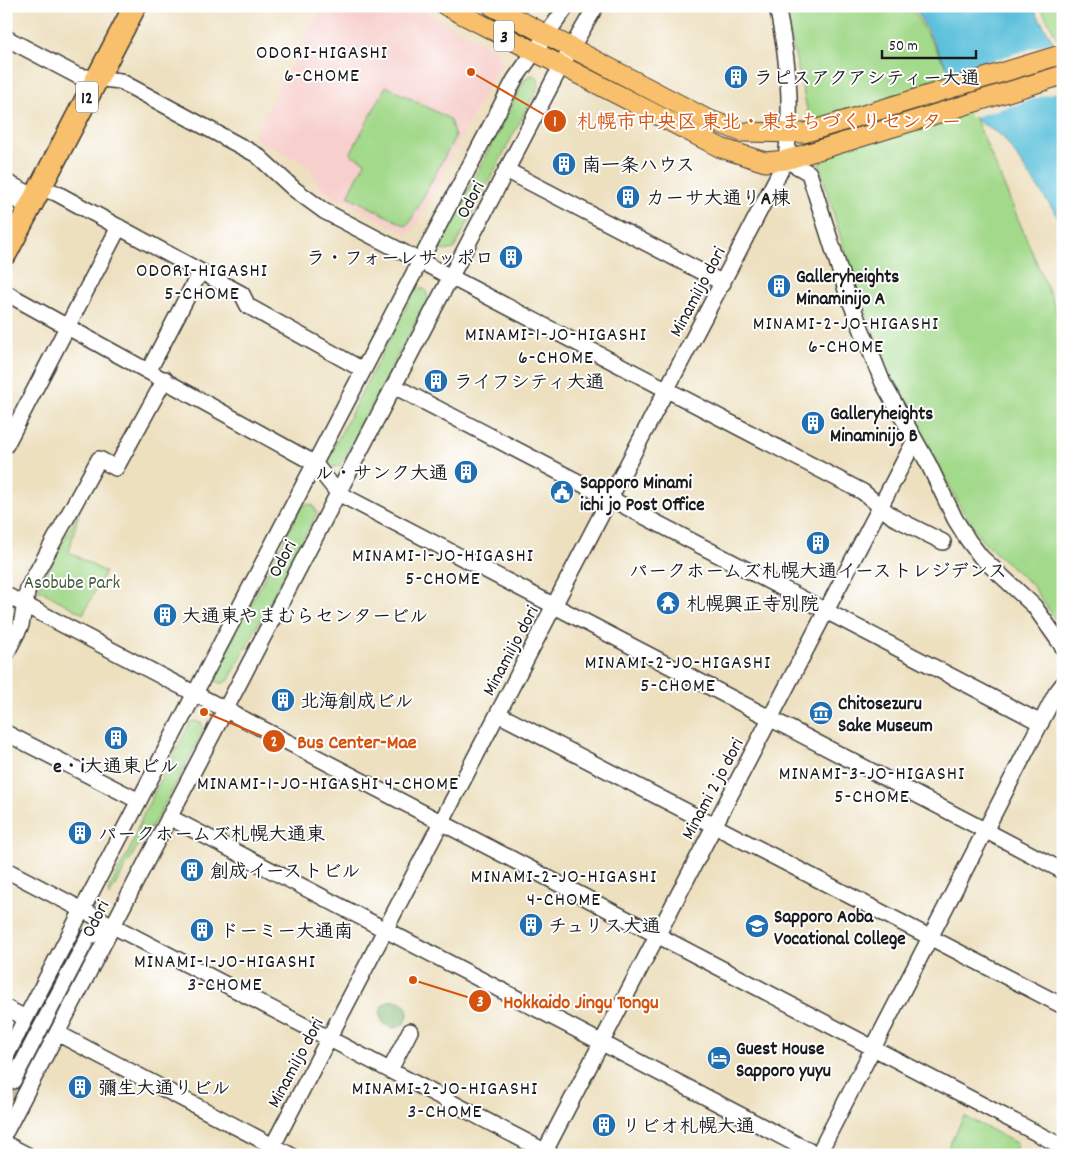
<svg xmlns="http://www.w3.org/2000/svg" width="1069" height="1161" font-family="Dekko,'Klee One',sans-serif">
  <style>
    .built { fill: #f7d0cd }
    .green { fill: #a2d98a; stroke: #5f7a53 }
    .forest { fill: #81b976; stroke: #4e6a49 }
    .water { fill: #5dc1db; stroke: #3c6e7c }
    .pier { fill: #ede0bf }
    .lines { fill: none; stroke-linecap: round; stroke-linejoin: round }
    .minor-tunnel { stroke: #c3b99e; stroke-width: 15; stroke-dasharray: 15 8; stroke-linecap: butt }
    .minor-casing { stroke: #3b3934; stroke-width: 18 }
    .major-casing { stroke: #3b3934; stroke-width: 21 }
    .highway-casing { stroke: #3b3934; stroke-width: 25 }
    .minor { stroke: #fff; stroke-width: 15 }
    .major { stroke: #f8bf6c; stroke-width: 19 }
    .highway { stroke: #f8bf6c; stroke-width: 22 }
    .labels { text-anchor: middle; stroke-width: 4; stroke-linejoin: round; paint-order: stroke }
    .shield { fill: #fff; stroke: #606060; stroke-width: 1 }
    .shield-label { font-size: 18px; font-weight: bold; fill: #1c1c1c }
    .poi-label { font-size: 19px; font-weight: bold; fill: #1c1c1c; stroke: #fff; text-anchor: start }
    .street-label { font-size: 19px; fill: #1c1c1c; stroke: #fff }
    .park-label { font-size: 19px; fill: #4b5e42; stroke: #fff }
    .neighbourhood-label { font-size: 20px; letter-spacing: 1px; fill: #1c1c1c; stroke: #fff }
    .leader { fill: none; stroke: #d4530e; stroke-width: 2 }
    .callout-dot { fill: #d4530e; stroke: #fff; stroke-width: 2 }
    .mark-label { font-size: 15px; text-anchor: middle; font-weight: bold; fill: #fff }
    .callout-label { font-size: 20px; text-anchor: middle; font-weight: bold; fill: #d4530e; stroke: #fff; stroke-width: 4; stroke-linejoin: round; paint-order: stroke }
  </style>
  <rect width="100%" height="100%" fill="#fff"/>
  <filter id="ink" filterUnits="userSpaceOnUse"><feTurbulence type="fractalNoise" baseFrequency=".02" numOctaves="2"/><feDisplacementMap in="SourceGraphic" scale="10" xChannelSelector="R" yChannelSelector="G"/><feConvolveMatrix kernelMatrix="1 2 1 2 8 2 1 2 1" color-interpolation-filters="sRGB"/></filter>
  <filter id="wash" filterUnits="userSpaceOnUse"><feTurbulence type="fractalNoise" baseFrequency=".0096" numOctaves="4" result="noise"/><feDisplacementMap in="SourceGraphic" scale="20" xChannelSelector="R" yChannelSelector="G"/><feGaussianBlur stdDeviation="1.12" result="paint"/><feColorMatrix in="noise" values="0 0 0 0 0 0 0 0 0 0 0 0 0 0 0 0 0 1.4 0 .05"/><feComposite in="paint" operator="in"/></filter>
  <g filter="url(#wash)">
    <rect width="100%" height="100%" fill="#ede0bf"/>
    <path class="built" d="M321,6H413L496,50L500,64L413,231L405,233L319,188L310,167L253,137Z"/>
    <path class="green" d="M784,6H911L975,117L1063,325V631L1032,585L982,541L961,508L896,387L853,280L820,167Z
      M1040,6H1063V49Z
      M532,75L538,78L539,85L454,249L444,251L441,249V241L526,78Z
      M386,86L450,119L455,137L409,224L406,226L348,196L365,162L350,154Z
      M420,288L426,290L428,298L340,466L333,467L328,462V458L415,290Z
      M308,504L313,505L317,513L229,680L221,684L216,681L215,673L302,506Z
      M79,512L69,552L105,572L83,614L38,589Z
      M194,721L202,723L203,732L160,814L136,849L109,896L108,891L130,849L143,815L190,723Z
      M964,1116L1018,1144L1012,1155H944Z"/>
    <path class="forest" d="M380 1014a14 14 0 1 1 28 0a14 14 0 1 1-28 0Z"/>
    <path class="water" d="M914,6H1032L1063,58V224L1003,137L975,119Z"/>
    <path class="pier" d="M1056,41L1063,53V90L971,118L948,74Z"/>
  </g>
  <g filter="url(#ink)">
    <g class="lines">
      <path class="minor-tunnel" d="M6,1094L13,1081"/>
      <g class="minor-casing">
        <path id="minor" d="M6,38L78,76L120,81L257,155L294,189L324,211L863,492L893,517L943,542
          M786,160L809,173L847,293L883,383L928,463L955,519L968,540L981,557L1034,606L1063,647
          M506,170L723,283
          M6,182L36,197
          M40,188L56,193L242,294L248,306L363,370
          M6,195L30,207
          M6,293L314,463L338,493L1063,871
          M149,370L200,272
          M394,386L1041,723
          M6,445L119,227
          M6,595L1063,1147
          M6,654L21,625L28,588L99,459L116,468L165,379
          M498,714L1063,1006
          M6,733L139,801
          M169,817L817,1155
          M6,870L552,1155
          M6,1008L26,1018
          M57,1033L290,1155
          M6,1056L515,79L567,6
          M390,1070L410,1031
          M13,1081L88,937L113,926
          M6,1131L450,278L561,66L596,6
          M6,1144L27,1155
          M268,1155L786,160C793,104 788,61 777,6
          M543,1155L915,440
          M818,1155L1056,693L1063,684"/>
      </g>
      <g class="major-casing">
        <path id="major" d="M446,6L721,148L765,162L786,160L1063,75
          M492,6L705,118L742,132L804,133L1063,54"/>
      </g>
      <g class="highway-casing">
        <path id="highway" d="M6,253L135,6"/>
      </g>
      <use href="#minor" class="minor"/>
      <use href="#major" class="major"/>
      <use href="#highway" class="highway"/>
    </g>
  </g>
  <defs>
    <g id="building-disc" transform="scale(1.25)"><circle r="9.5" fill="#1f6fb2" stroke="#fff"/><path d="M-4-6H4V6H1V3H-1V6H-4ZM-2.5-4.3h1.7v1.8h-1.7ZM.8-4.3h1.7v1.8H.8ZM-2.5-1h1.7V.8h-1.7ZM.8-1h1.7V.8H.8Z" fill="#fff"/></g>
    <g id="civic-disc" transform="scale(1.25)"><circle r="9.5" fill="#1f6fb2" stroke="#fff"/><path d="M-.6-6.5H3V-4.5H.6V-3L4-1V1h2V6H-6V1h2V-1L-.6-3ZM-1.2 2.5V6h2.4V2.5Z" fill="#fff"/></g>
    <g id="temple-disc" transform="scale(1.25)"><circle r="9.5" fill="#1f6fb2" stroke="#fff"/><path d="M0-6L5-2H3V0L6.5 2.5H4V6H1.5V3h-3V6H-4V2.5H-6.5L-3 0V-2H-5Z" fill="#fff"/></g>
    <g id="museum-disc" transform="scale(1.25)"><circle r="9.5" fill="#1f6fb2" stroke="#fff"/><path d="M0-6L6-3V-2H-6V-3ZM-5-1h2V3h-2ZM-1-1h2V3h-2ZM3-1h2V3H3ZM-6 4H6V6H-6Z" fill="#fff"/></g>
    <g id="university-disc" transform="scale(1.25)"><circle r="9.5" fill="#1f6fb2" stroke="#fff"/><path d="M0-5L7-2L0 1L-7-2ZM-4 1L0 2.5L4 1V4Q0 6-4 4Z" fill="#fff"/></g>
    <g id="hotel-disc" transform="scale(1.25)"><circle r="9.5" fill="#1f6fb2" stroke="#fff"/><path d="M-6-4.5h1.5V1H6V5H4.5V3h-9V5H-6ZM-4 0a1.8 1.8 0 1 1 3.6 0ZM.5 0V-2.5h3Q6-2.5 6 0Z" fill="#fff"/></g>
  </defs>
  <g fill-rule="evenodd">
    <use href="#building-disc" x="736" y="77"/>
    <use href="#building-disc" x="564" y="164"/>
    <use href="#building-disc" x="628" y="197"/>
    <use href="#building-disc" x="511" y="257"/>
    <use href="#building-disc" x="779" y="286"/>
    <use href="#building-disc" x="436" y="381"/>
    <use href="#building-disc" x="813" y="423"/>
    <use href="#building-disc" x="466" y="472"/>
    <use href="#civic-disc" x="562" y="492"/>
    <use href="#building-disc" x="818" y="543"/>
    <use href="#temple-disc" x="668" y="603"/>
    <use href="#building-disc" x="165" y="615"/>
    <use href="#building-disc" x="283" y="700"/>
    <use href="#museum-disc" x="821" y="713"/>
    <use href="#building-disc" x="116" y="738"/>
    <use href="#building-disc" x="80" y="833"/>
    <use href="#building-disc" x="192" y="870"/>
    <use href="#building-disc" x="531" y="925"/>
    <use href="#university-disc" x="757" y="926"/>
    <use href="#building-disc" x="202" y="930"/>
    <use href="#hotel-disc" x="719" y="1058"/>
    <use href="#building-disc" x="80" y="1087"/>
    <use href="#building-disc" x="604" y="1125"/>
  </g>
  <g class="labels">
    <g class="shield">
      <rect x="494" y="20.5" width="20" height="31" rx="4"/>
      <rect x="76" y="81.5" width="22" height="31" rx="4"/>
    </g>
    <g class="shield-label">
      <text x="504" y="42">3</text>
      <text x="87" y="103">12</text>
    </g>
    <g class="poi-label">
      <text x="754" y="84">ラピスアクアシティー大通</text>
      <text x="582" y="171">南一条ハウス</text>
      <text x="646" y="204">カーサ大通りA棟</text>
      <text x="494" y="264" text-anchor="end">ラ・フォーレサッポロ</text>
      <text x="796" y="282">Galleryheights<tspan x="796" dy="22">Minaminijo A</tspan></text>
      <text x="454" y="388">ライフシティ大通</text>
      <text x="830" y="419">Galleryheights<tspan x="830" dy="22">Minaminijo B</tspan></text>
      <text x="448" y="479" text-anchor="end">ル・サンク大通</text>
      <text x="580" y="488">Sapporo Minami<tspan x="580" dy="22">ichi jo Post Office</tspan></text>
      <text x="818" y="577" text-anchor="middle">パークホームズ札幌大通イーストレジデンス</text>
      <text x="686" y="610">札幌興正寺別院</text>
      <text x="182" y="622">大通東やまむらセンタービル</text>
      <text x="300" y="707">北海創成ビル</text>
      <text x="838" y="709">Chitosezuru<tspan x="838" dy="22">Sake Museum</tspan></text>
      <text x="116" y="772" text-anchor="middle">e・i大通東ビル</text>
      <text x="98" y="840">パークホームズ札幌大通東</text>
      <text x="210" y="877">創成イーストビル</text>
      <text x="774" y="922">Sapporo Aoba<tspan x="774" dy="22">Vocational College</tspan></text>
      <text x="548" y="932">チュリス大通</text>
      <text x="220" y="937">ドーミー大通南</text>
      <text x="736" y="1054">Guest House<tspan x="736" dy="22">Sapporo yuyu</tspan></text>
      <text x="98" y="1094">彌生大通りビル</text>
      <text x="622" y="1132">リビオ札幌大通</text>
    </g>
    <g class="street-label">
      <text transform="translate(469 199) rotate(-62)" y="7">Odori</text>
      <text transform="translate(696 291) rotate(-62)" y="7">Minami1jo dori</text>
      <text transform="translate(281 558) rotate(-62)" y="7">Odori</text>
      <text transform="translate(509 650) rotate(-62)" y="7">Minami1jo dori</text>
      <text transform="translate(711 788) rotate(-62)" y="7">Minami 2 jo dori</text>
      <text transform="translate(94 918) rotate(-63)" y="7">Odori</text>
      <text transform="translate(294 1062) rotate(-62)" y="7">Minami1jo dori</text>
    </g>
    <g class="park-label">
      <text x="72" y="588">Asobube Park</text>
    </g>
    <g class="neighbourhood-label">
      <text x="322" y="58">ODORI-HIGASHI<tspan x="322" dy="23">6-CHOME</tspan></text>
      <text x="202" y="276">ODORI-HIGASHI<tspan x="202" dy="23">5-CHOME</tspan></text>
      <text x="846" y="329">MINAMI-2-JO-HIGASHI<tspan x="846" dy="23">6-CHOME</tspan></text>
      <text x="556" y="340">MINAMI-1-JO-HIGASHI<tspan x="556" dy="23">6-CHOME</tspan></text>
      <text x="443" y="561">MINAMI-1-JO-HIGASHI<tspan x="443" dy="23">5-CHOME</tspan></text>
      <text x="678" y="668">MINAMI-2-JO-HIGASHI<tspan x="678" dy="23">5-CHOME</tspan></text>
      <text x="872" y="779">MINAMI-3-JO-HIGASHI<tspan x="872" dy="23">5-CHOME</tspan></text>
      <text x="328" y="789">MINAMI-1-JO-HIGASHI 4-CHOME</text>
      <text x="564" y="882">MINAMI-2-JO-HIGASHI<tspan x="564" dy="23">4-CHOME</tspan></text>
      <text x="225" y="967">MINAMI-1-JO-HIGASHI<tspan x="225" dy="23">3-CHOME</tspan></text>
      <text x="445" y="1094">MINAMI-2-JO-HIGASHI<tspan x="445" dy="23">3-CHOME</tspan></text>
    </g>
  </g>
  <path class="leader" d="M471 72L555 121M204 712L274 741M413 980L480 1001"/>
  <g class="callout-dot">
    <circle cx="471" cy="72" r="5"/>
    <circle cx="204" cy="712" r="5"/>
    <circle cx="413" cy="980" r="5"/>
    <circle cx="555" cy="121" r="12"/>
    <circle cx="274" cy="741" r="12"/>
    <circle cx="480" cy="1001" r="12"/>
  </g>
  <g class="mark-label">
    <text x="555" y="126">1</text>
    <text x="274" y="746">2</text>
    <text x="480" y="1006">3</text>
  </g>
  <g class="callout-label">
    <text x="769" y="128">札幌市中央区 東北・東まちづくりセンター</text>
    <text x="357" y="748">Bus Center-Mae</text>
    <text x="581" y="1008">Hokkaido Jingu Tongu</text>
  </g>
  <rect width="1069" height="1161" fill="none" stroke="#fff" stroke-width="25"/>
  <path d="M882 50v8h94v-8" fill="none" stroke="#1c1c1c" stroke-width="2.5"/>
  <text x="889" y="50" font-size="15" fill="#1c1c1c" stroke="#ffffff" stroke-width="4" paint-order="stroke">50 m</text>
</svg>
